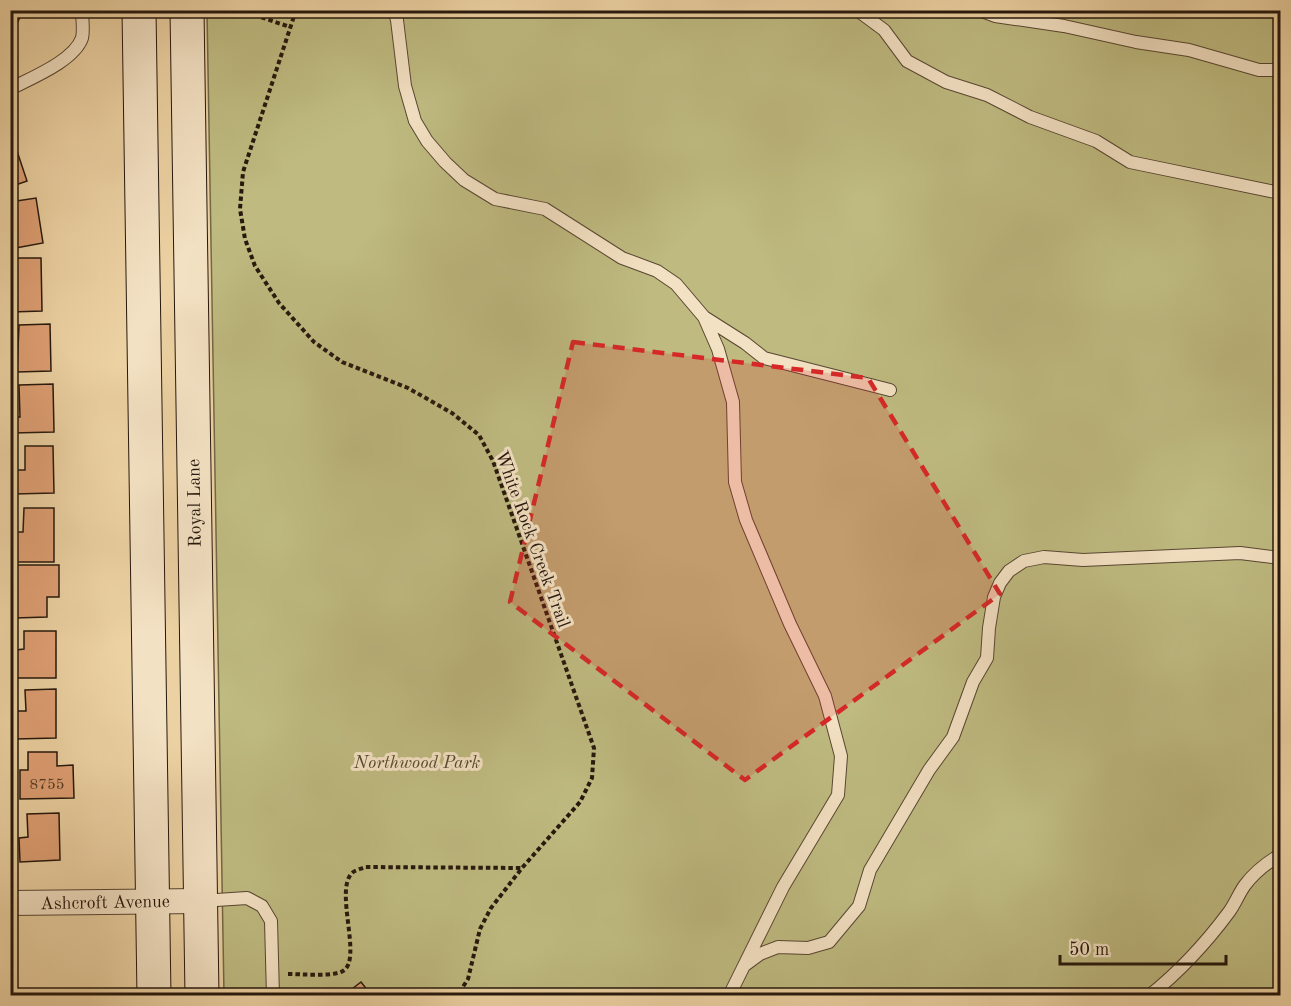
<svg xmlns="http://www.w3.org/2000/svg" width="1291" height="1006" font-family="'Old Standard TT',serif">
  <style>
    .green { fill: #beba80; stroke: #726946; stroke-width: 1.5 }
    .building { fill: #de9f73; stroke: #26180d; stroke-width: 1.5 }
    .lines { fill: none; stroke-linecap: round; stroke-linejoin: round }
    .lane-casing { stroke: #584632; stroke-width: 14 }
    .street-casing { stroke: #584632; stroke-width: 26 }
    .secondary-casing { stroke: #26180d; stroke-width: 35 }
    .path { stroke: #26180d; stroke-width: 4; stroke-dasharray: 4.5 3; stroke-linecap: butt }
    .lane { stroke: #f3e1c3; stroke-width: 12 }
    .street { stroke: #f3e1c3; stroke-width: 24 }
    .secondary { stroke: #f3e1c3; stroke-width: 33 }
    .marked { fill: #d62828; fill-opacity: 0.2; stroke: #d62828; stroke-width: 4.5; stroke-dasharray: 12 8; stroke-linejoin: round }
    .labels { text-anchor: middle; stroke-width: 6; stroke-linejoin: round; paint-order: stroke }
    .number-label { font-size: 15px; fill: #543a26 }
    .street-label { font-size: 18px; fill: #26180d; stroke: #f3e1c3 }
    .park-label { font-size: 18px; font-style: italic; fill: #544930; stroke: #f3e1c3 }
  </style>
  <rect width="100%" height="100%" fill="#ecd1a2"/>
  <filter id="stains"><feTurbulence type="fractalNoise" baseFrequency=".00333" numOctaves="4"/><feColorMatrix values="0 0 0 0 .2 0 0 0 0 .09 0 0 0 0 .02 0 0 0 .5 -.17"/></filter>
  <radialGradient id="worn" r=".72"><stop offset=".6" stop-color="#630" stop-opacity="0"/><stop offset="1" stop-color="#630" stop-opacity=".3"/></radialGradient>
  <path class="green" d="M207,11H1280V995H224Z"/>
  <path class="building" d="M10,10L22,12L14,31L10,32Z
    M12,136L27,181L10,187V137Z
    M36,198L43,243L10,249V202Z
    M10,258H41L42,311L11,312Z
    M50,324L51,371L17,372L19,325Z
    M53,384L54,432L13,433L12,417H20L19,385Z
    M25,446H53L54,493L14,494V470H25Z
    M24,508H54V562H14V532H23Z
    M14,565H59V597H47V617L15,618Z
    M24,631H56V678H16V650L24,649Z
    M56,689V738L16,739L15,711H26L25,690Z
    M28,752H57V766L73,765L74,798L20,799V770H28Z
    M59,813L60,860L20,862L19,838L28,837L27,814Z
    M361,982L372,996H343Z"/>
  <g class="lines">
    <g class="lane-casing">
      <path id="lane" d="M394,10L397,20L405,86L415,121L427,141L445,162L464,180L495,199L545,209L622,258L657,271L676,284L704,317L718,349L733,402L735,482L746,520L790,624L825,696L841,756L838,795L783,887L729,996
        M857,10L884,30L907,61L946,82L987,95L1030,117L1096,141L1130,162L1280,193
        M979,10L995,16L1064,26L1136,42L1189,50L1259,70H1280
        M10,89C31,78 74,61 82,38C84,30 82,19 82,10
        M704,317L745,343L764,358L890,390
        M201,901L247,898L262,906L271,921L273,996
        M745,965L760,954L778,947L808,948L829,942L859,906L870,870L929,770L953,737L973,682L987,658L989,628L994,597L1000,583L1009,571L1024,561L1044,557L1083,560L1240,553L1280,558
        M1149,996C1179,972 1206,943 1229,912C1235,904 1239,893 1245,885C1254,873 1268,862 1280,855"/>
    </g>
    <g class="street-casing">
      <path id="street" d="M10,903L200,901"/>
    </g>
    <g class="secondary-casing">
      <path id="secondary" d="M139,10L154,996
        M187,10L202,996"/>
    </g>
    <path class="path" d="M240,10L290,27
      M296,10L243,172L240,209L245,239L255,266L279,303L314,342L342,362L408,388L452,413L479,435L493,461L594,748L592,778L580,802L522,868L491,908L480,929L468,979L457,996
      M288,974C301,974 333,977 343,971C363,959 334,891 352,873C355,870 361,869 365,867L521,868"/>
    <use href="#lane" class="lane"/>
    <use href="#street" class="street"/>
    <use href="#secondary" class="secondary"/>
  </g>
  <path class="marked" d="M573,342L868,378L1000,594L745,780L510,602Z"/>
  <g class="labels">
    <g class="number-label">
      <text x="47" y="789">8755</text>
    </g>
    <g class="street-label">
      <text transform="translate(194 503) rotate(-91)" y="6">Royal Lane</text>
      <text transform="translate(533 539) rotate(70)" y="6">White Rock Creek Trail</text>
      <text transform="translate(105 902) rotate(-1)" y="6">Ashcroft Avenue</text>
    </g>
    <g class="park-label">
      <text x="417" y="768">Northwood Park</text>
    </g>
  </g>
  <rect width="1291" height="1006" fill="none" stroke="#ecd1a2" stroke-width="36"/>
  <rect x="12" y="12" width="1267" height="982" fill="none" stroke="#26180d" stroke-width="3"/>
  <rect x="18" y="18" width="1255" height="970" fill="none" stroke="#26180d" stroke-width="1.5"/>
  <path d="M1060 955v9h166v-9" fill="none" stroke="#26180d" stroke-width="3"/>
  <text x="1069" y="955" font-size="18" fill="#26180d" stroke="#f3e1c3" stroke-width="4.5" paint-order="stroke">50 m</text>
  <rect width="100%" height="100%" filter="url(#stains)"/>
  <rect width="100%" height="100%" fill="url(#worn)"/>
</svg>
